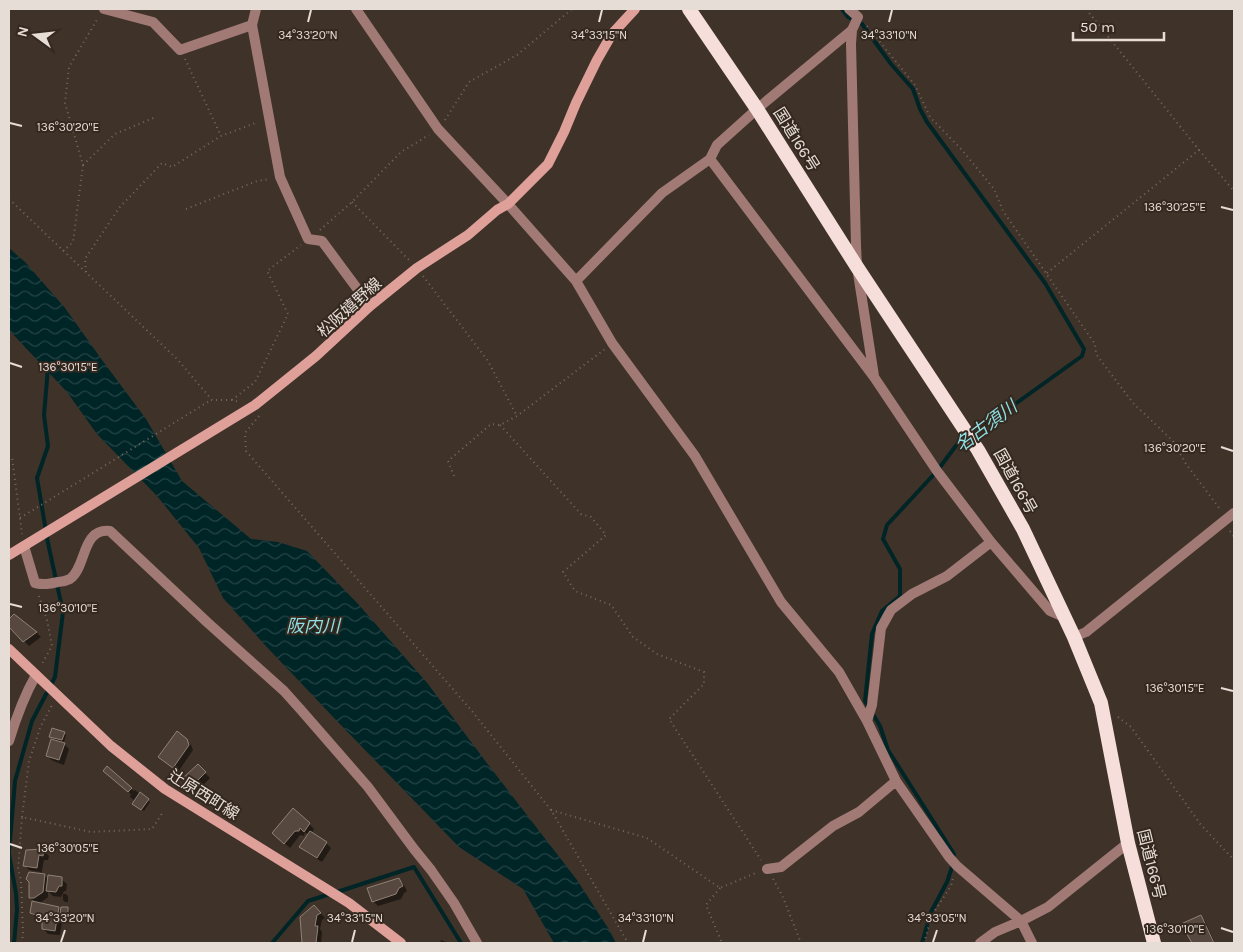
<svg xmlns="http://www.w3.org/2000/svg" width="1243" height="952" font-family="Karla,'Noto Sans JP',sans-serif">
  <style>
    .water { fill: url(#water-waves) }
    .shadow { fill: #0007 }
    .lines { fill: none; stroke-linecap: round; stroke-linejoin: round }
    .stream { stroke: #002527; stroke-width: 4 }
    .building { fill: #56483f; stroke: #908176 }
    .path { stroke: #756961; stroke-width: 2; stroke-dasharray: 1 4; stroke-linecap: butt }
    .minor { stroke: #a17a75; stroke-width: 10 }
    .tertiary { stroke: #a17a75; stroke-width: 10 }
    .secondary { stroke: #dea098; stroke-width: 10 }
    .trunk { stroke: #f6deda; stroke-width: 14 }
    .ticks { fill: none; stroke: #e6ddd7; stroke-width: 2 }
    .labels { text-anchor: middle; stroke-width: 4; stroke-linejoin: round; paint-order: stroke }
    .street-label { font-size: 16px; fill: #e6ddd7; stroke: #35281f }
    .water-label { font-size: 18px; font-style: italic; fill: #8cdfe2; stroke: #35281f }
    .ticks-label { font-size: 12px; text-anchor: middle; fill: #e6ddd7; stroke: #35281f; stroke-width: 4; stroke-linejoin: round; paint-order: stroke }
  </style>
  <defs>
    <pattern id="water-waves" width="16" height="10" patternUnits="userSpaceOnUse" patternTransform="scale(1.25)"><rect width="16" height="10" fill="#002527"/><path d="M0 5q4-4 8 0t8 0" fill="none" stroke="#254446"/></pattern>
  </defs>
  <rect width="100%" height="100%" fill="#3f3229"/>
  <path class="water" d="M9,248L25,262L65,308L102,360L146,419L182,481L251,539L278,542L307,551L359,605L428,684L483,758L577,880L608,928L616,943H554L523,889L459,847L336,720L264,644L223,598L199,548L157,496L97,434L67,392L9,330Z"/>
  <path class="shadow" d="M14,615L36,632L41,637L29,646L9,625V621Z
    M64,733L66,735L64,742L61,741L69,749L64,765L53,761L47,756L53,739L51,736Z
    M186,740L191,745L193,750L178,772L165,762L160,757Z
    M198,766L210,778L196,792L184,779Z
    M107,768L134,791L135,790L150,802L144,811L136,806L135,801L130,797L131,794L110,776Z
    M309,824L314,829L311,834L326,843L331,848L322,862L306,852L301,847L308,835L305,832L304,836L300,835L290,848L273,833Z
    M44,851L49,856L48,860H44L41,875H44L49,880L61,879L67,884L66,891H64L61,897L53,896L48,891V897L39,904L58,908L62,912L68,909L70,911V923L62,922L60,935L48,934L43,928V920L37,918L31,913L34,901L30,898L41,872L29,870L24,865Z
    M399,879L404,885L407,891L404,893L401,899L378,906L373,901Z
    M63,894H66L68,896V902H65L63,900Z
    M319,911L325,918L322,920L320,929L322,932L321,943H303L301,918Z
    M1200,916L1205,921L1215,943H1194L1182,924Z
    M441,940L449,943H450H440Z"/>
  <g class="lines">
    <path class="stream" d="M842,9L848,17L862,24L891,64L913,89L920,109L927,122L1045,283L1084,349L1082,356L972,435
      M9,852L15,781L32,721L55,677L63,612L48,543L37,478L48,446L44,415L48,368
      M9,854L16,893L17,910L14,943
      M953,857L954,854L888,750L880,726L865,701L872,634L882,611L900,596V569L883,539L887,525L937,471L958,443L966,438
      M337,892L414,867L461,943
      M272,943L308,901L330,894
      M922,943L931,912L947,882L953,864"/>
  </g>
  <path class="building" d="M14,614L37,632L23,642L9,627V619Z
    M52,728L65,732L62,740L49,737Z
    M177,731L187,739L189,745L173,768L158,757Z
    M51,739L65,743L59,760L46,756Z
    M198,764L206,772L190,788L182,779Z
    M107,766L132,788L128,792L103,771Z
    M140,792L149,799L141,810L132,804Z
    M293,808L310,823L304,832L300,828L299,831H295L284,844L272,833Z
    M310,831L327,842L317,858L299,847Z
    M44,849L43,856L39,855L37,868L23,866L26,850Z
    M29,872L45,874L43,892L34,898H29V882L26,879Z
    M48,875L62,877V886H59L56,892L46,891Z
    M399,878L403,886L399,888L396,894L372,902L367,888Z
    M32,901L59,907L55,931L42,929V917L30,913Z
    M314,905L321,913L317,915L315,926H318L316,943H302L300,917Z
    M61,907H68V921L59,920Z
    M1201,915L1214,943H1192L1181,924Z"/>
  <g class="lines">
    <path class="path" d="M867,26L915,85L930,117L962,150L994,189L1003,211L1095,344L1096,354L1133,403L1173,441L1186,464L1220,509
      M185,59L221,136
      M445,120L469,82L517,55L572,9
      M1199,150L1234,191
      M83,165L115,134L156,117
      M9,199L177,359L212,400H232L239,402
      M352,202L410,261
      M186,209L257,181L270,179
      M320,230L352,202L401,152L429,135
      M63,251L73,242L83,165L65,103L69,67L98,18
      M86,272L85,259L119,208L162,163L172,167L221,136L258,122
      M1047,273L1199,150L1086,9
      M423,276L488,361L517,416
      M232,400L255,382L288,314L267,271L301,245
      M259,416L245,433L246,451L471,710L551,810L628,943
      M500,425L581,514L591,517L606,535L563,572L575,591L611,605L633,637L657,654L704,672V684L669,719L761,860
      M9,457H12L22,534
      M454,476L448,461L491,424L500,425L517,416L605,349
      M20,518L211,400
      M1230,531L1234,537
      M39,596L47,620L52,646L42,664
      M1118,717L1131,727L1201,825L1234,860
      M551,810L647,838L720,888L758,872
      M22,817L29,761L40,728L52,705
      M773,879L782,895L801,943
      M720,888L706,905L722,943
      M22,943L23,932L21,880L18,869L22,817L91,832L152,829L163,812
      M924,943L932,915L951,886L953,878"/>
    <path class="minor" d="M104,9L153,22L180,50L252,25
      M256,9L252,25L280,177L308,239L322,241L370,306
      M356,9L438,129L508,204L576,281L612,343L695,456L781,602L839,672L867,721L896,781L949,857L957,866L1021,921L1032,943
      M849,9L858,17L852,30L851,44L856,246L857,267L874,376
      M710,159L874,377L937,471L991,542L1050,611L1066,618
      M576,281L662,193L710,159L717,145L757,109L852,30
      M24,546L35,583C44,585 49,584 58,582C62,582 66,581 70,579C87,567 81,528 110,531L208,623L284,691L301,710L368,787L414,849L431,870L454,903L477,943
      M867,721L872,705L881,628L891,610L912,594L947,576L991,542
      M9,741C16,718 24,696 36,675
      M767,869L781,867L833,826L859,812L896,781
      M980,943L995,932L1021,921L1048,907L1128,843"/>
    <path class="tertiary" d="M1074,637L1086,632L1234,513"/>
    <path class="secondary" d="M9,555L255,405L316,356L370,306L417,268L468,235L497,210L508,204L548,164L564,132L576,103L597,60L612,34L635,9
      M9,649L111,746L165,789L349,903L401,943"/>
    <path class="trunk" d="M689,9L757,109L857,267L978,450L1023,529L1074,637L1101,703L1128,843L1154,943"/>
  </g>
  <path class="ticks" d="M308,22L311,10M599,22L602,10M889,22L892,10M10,123L22,126M1221,207L1233,210M10,363L22,367M1221,447L1233,451M10,604L22,607M1221,688L1233,691M10,844L22,848M1221,928L1233,932M61,942L65,930M352,942L355,930M643,942L646,930M933,942L937,930"/>
  <g class="labels">
    <g class="street-label">
      <text transform="translate(797 139) rotate(58)" y="6">国道166号</text>
      <text transform="translate(349 307) rotate(-42)" y="6">松阪嬉野線</text>
      <text transform="translate(1016 481) rotate(61)" y="6">国道166号</text>
      <text transform="translate(204 794) rotate(32)" y="6">辻原西町線</text>
      <text transform="translate(1152 864) rotate(76)" y="6">国道166号</text>
    </g>
    <g class="water-label">
      <text transform="translate(986 426) rotate(-37)" y="6">名古須川</text>
      <text x="313" y="632">阪内川</text>
    </g>
  </g>
  <g class="ticks-label">
    <text x="308" y="39">34°33'20"N</text>
    <text x="599" y="39">34°33'15"N</text>
    <text x="889" y="39">34°33'10"N</text>
    <text x="68" y="131">136°30'20"E</text>
    <text x="1175" y="211">136°30'25"E</text>
    <text x="68" y="371">136°30'15"E</text>
    <text x="1175" y="452">136°30'20"E</text>
    <text x="68" y="612">136°30'10"E</text>
    <text x="1175" y="692">136°30'15"E</text>
    <text x="68" y="852">136°30'05"E</text>
    <text x="65" y="922">34°33'20"N</text>
    <text x="355" y="922">34°33'15"N</text>
    <text x="646" y="922">34°33'10"N</text>
    <text x="937" y="922">34°33'05"N</text>
    <text x="1175" y="933">136°30'10"E</text>
  </g>
  <rect width="1243" height="952" fill="none" stroke="#e6ddd7" stroke-width="20"/>
  <g transform="translate(35 35) rotate(285)" stroke="#35281f" stroke-width="4" paint-order="stroke">
  <path d="M0-4L9 19L0 12L-9 19Z" fill="#e6ddd7"/>
  <text y="-8" font-size="14" font-weight="bold" text-anchor="middle" fill="#e6ddd7">N</text>
  </g>
  <path d="M1073 32v8h91v-8" fill="none" stroke="#e6ddd7" stroke-width="2.5"/>
  <text x="1080" y="32" font-size="15" fill="#e6ddd7" stroke="#35281f" stroke-width="4" paint-order="stroke">50 m</text>
</svg>
